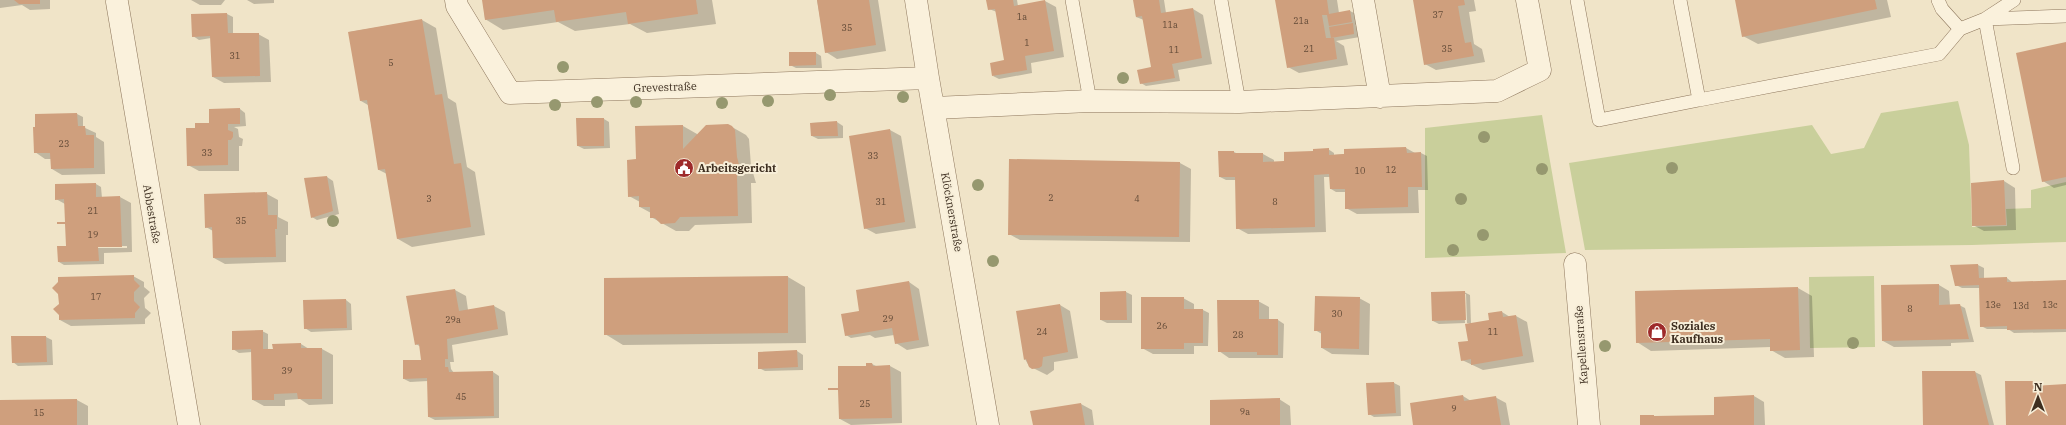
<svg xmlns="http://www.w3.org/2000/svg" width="2066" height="425" font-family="'IBM Plex Serif',serif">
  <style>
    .green { fill: #c9cf9b }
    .shadow { fill: #0003; fill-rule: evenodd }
    .building { fill: #cf9f7d }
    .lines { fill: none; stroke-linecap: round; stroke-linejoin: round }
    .service-casing { stroke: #8d765c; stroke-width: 14 }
    .minor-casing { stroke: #8d765c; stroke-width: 23 }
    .service { stroke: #faf1dc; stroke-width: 13 }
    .minor { stroke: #faf1dc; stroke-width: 22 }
    .tree { fill: #96986f }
    .labels { text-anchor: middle; stroke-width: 4; stroke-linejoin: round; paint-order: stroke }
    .number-label { font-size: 9px; fill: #624a37 }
    .street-label { font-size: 11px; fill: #3d2e20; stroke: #f7eed8 }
    .poi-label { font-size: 11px; font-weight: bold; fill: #3d2e20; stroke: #f7eed8; text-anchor: start }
  </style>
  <rect width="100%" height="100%" fill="#f0e4c8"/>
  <path class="green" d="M1958,101L1969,145L1972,227L2007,226L2006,209L2031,208V190L2066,182V242L1972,245L1585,250L1569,163L1812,125L1831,154L1864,148L1881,113Z
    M1542,115L1566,253L1425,258V128Z
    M1874,276L1875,347L1810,348L1809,277Z"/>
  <path class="shadow" d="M0,0H50V9L30,10L22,5L0,8Z
    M191,0H225L221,5H200Z
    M247,0H274V3L254,4Z
    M483,0H712L716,24L647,33L630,24L575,31L558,22L503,30L485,19Z
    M817,0H878L886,51L837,59L826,52Z
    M987,0H1017L1018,6L1045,1L1056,7L1064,57L1031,63L1032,73L999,79L993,76L1007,60L997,12L989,9Z
    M1134,0H1164L1166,13L1193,9L1203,15L1212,64L1178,70L1180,81L1146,86L1141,83L1154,68L1144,20L1136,17Z
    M1276,0H1337L1339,13L1350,11L1356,14L1358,24L1355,25L1358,27L1360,37L1336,41L1344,46L1348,65L1299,73L1288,67Z
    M1414,0H1474L1476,11L1469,12L1472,31L1474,44L1482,49L1485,62L1436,70L1425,64Z
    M1736,0H1887L1891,17L1758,44L1743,36Z
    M227,14L233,17V34H258L269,40L271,82L224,83L213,77L211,38L199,40L193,36Z
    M422,20L436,28L448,98L456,103L467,167L475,172L485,235L412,247L398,239L387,174L379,170L368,105L361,101L349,32Z
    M2066,43V185L2054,188L2043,181Z
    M816,53L821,56L822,68H796L790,65Z
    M240,109L245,113L246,126L234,127L238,129L239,137L243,139L242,146H239V171H199L188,165L196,129L213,123Z
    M77,114L83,117V127L96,133V137L104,142L105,174L62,175L52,169L51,159H45L35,152L36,115Z
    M604,119L609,122L610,148L584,149L578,146Z
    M837,122L843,126V138L818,139L812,136L811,123Z
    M683,126L697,134V136L732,127L746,135L749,139L751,166L756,183H751L752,223L695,225L689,231H676L651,217V213L640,207V202L629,196L637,160Z
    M890,130L901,136L916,228L876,234L865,228Z
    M1406,148L1415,153H1421L1427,156L1428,190H1418L1419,213L1357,214L1346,208V192H1336L1331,189L1330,177H1324L1326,232L1248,234L1237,228L1236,180H1226L1220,177L1234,152L1238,154H1263L1274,160V163L1285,162L1313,152L1328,149L1334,153V155Z
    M1180,163L1191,169L1190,242L1020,240L1009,234Z
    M327,177L333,181L339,214L317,220L312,217Z
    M2004,181L2015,188L2016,230L1984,231L1973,225Z
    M96,184L101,187L102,198L120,197L131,203L132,252L104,253V264L64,265L59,262L67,247L65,204L56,199ZM96,246H127V248H98Z
    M267,194L278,200V217L288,222V235H286V262L225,264L214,258L213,231L206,227Z
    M1978,265L1984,268V279L2007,278L2013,283L2066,282V332L2014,333L2008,329H1987L1981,326L1980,288H1962L1956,285L1951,266Z
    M133,276L144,282V287L150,292L144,298L145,308L151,313L145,319V324L71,326L60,320Z
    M788,277L805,287L806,343L623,345L605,334Z
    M909,282L919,289L929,346L907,350L896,343L894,335L875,338L870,335L851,338L846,335L860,312Z
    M1939,285L1949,291L1950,305H1959L1965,308L1974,342L1951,343V346L1894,347L1883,341Z
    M1798,288L1812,296L1814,357L1785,358L1771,350V347L1651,351L1637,342Z
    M455,290L466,296L468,310L494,306L505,312L508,335L452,345L454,362H450L451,369L454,373L493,372L499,376V418L435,420L429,417L428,381L410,382L404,379L423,361L421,347L416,344Z
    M1126,292L1132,295V323H1107L1101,320V293Z
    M1464,292L1470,295L1471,324L1491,321L1502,312L1510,317L1516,316L1527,322L1534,362L1483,370L1462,360L1469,342L1471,324L1467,323L1466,294H1464L1465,323L1439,324L1433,321Z
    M1183,298L1194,304V310H1203L1209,313L1208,346H1194V354H1153L1142,348Z
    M1359,298L1370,304L1369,355L1332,354L1322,348V334L1315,330Z
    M346,300L351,304L352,330L311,332L305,328Z
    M1258,301L1269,307V320H1278L1284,324L1283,358H1229L1219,351Z
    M1060,305L1070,311L1078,358L1054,362V370L1047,375L1029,366L1025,359Z
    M262,331L268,334V350L301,344L309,349H322L333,355V404L309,405L300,399L285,400V406H264L253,400L252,352L239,353L233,349Z
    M12,337H46L52,340L53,365L18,366L13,362Z
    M797,351L803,355V370L765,371L759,368Z
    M872,364L876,366H890L901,372L902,423L851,425L840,419L867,367Z
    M1975,372L1981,375L1994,425H1924Z
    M2033,382L2039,386H2066V425H2007Z
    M1394,383L1400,386L1401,416L1374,417L1369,414Z
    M1463,396L1471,401L1495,397L1506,403L1510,425H1414Z
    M1754,396L1764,402L1765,425H1641V416H1715Z
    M1279,399L1290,406L1291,425H1211Z
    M77,400L88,406V425H0V401Z
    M1081,404L1092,410L1094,425H1034Z"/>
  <path class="building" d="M14,0H40V4H19Z
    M482,0H696L698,14L628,24L626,12L556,22L554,10L485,20Z
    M817,0H869L876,45L825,53Z
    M986,0H1013L1014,6L1045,0L1054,51L1025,56L1027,70L992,76L990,63L1004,60L995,9L988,10Z
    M1133,0H1159L1161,13L1193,8L1202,58L1172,64L1175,78L1140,84L1137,70L1151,67L1142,16L1136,17Z
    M1275,0H1327L1329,14L1350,10L1352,22L1329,26L1327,15H1322L1326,38H1334L1337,59L1287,68Z
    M1413,0H1464L1465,5L1458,6L1461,24L1465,43L1471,42L1474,56L1424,65Z
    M1735,0H1875L1877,9L1742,37Z
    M227,13L228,33H259L260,76L212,77L210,36L192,37L191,14Z
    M422,19L435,95L442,94L454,164L461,163L471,227L397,239L385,169L378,170L367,100L360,101L348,32Z
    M1353,23L1354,34L1331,38L1329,27Z
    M2066,42V177L2042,182L2016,53Z
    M789,52H816V65L789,66Z
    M240,108V124H228V130L233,132V137L231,140H228V165L187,166L186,128H195V123H209V109Z
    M77,113L78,126H85L86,135H94V168L51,169L50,153H34L33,127H35V114Z
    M576,118H604V146H577Z
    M837,121L838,136H811L810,123Z
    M728,124L732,126L735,130L737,157L742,176H737L738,216L680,217L675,223L661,224L655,218H650V207H639V196L628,197L627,160L636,159L635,126L683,125V149L706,125Z
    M890,129L905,222L864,229L849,136Z
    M1406,147L1407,153L1421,152L1422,187H1408V207L1345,209V189H1330L1329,174L1314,175L1315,227L1236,229L1235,177H1219L1218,151H1234V153H1263V162L1284,161V152L1313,151V149L1329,148V155L1344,154V149Z
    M1009,159L1180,162L1179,237L1008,235Z
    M327,176L333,211L311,218L304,178Z
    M2004,180L2006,225L1972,226L1971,183Z
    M96,183V197L120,196L122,247H98L99,261L58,262L57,246H66L65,224H57V222H65L64,199L55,200V184Z
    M267,192L268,215H277V229H275L276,257L213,258L212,227L205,228L204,194Z
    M1978,264L1979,278L2007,277V282L2066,280V329L2007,330V326L1980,327L1979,285L1955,286L1950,265Z
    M134,275V280L140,286L134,292V301L140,307L135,313V318L59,320V315L53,309L59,304L58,294L52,288L58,282V277Z
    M788,276V333L604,335V278Z
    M909,281L919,340L895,344L892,328L845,336L841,314L859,311L856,290Z
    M1939,284V305L1960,304L1969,339L1882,341L1881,285Z
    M1798,287L1800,350L1770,351V339L1636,343L1635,291Z
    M455,289L459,311L494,305L498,329L447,339L448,359H445V367H448L449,372L493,371L494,416L428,417L427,378L403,379V360H421L419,344L415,345L406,296Z
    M1126,291L1127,320H1100V292Z
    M1465,291L1466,320L1432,321L1431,292Z
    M1315,296L1360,297L1359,349L1321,348V331H1314Z
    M1141,297H1184V309H1203V343H1184V349H1141Z
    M346,299L347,328L304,329L303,300Z
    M1217,300H1259V319H1278V355H1257V352H1218Z
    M1060,304L1068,352L1043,357L1042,366L1039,368L1032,369L1029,367L1026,359L1024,360L1016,311Z
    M1502,311L1503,317L1516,315L1523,356L1471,365V359L1461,361L1458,342L1468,341L1465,324L1489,320L1488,313Z
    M263,330V349H273L272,344L301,343V348H322V399H298L297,393L274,394V400H252L251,349L232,350V331Z
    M11,336H46L47,362L12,363Z
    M797,350L798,367L758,369V352Z
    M866,363H872L873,366L890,365L892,418L839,419L838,390H828V388H838V366H866Z
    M1922,371H1975L1989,425H1923Z
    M2005,381H2033V386L2066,384V425H2006Z
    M1394,382L1396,413L1368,415L1366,383Z
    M1463,395L1464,401L1496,396L1501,425H1413L1410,403Z
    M1754,395V425H1640V415H1654V416L1714,415V397Z
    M1280,398V425H1210V400Z
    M77,399V425H0V400Z
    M1081,403L1085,425H1033L1030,411Z"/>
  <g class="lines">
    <g class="service-casing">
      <path id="service" d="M1072,0L1090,101
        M1221,0L1239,102
        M1577,0L1599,120L1699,100
        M1680,0L1699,100L1939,54L1960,29L1985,19L2066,16
        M1938,0L1942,9L1960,29
        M2013,168L1985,19L2014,0"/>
    </g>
    <g class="minor-casing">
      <path id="minor" d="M456,0L457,6L510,93L928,78
        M916,0L928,78L988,425
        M1363,0L1380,97
        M117,2L189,425
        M934,108L1090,101L1239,102L1497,91L1540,70L1527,0
        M1575,264L1589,425"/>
    </g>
    <use href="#service" class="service"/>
    <use href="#minor" class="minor"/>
  </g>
  <g class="tree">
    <circle cx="563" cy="67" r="6"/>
    <circle cx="1123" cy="78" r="6"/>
    <circle cx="830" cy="95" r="6"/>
    <circle cx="903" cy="97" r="6"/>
    <circle cx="768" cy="101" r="6"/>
    <circle cx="597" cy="102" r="6"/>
    <circle cx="636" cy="102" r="6"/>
    <circle cx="722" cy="103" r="6"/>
    <circle cx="555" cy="105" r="6"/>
    <circle cx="1484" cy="137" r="6"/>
    <circle cx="1672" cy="168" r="6"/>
    <circle cx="1542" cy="169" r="6"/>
    <circle cx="978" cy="185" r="6"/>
    <circle cx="1461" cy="199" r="6"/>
    <circle cx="333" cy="221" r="6"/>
    <circle cx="1483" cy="235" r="6"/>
    <circle cx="1453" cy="250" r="6"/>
    <circle cx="993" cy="261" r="6"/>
    <circle cx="1853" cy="343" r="6"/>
    <circle cx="1605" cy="346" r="6"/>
  </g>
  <defs>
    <g id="civic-disc" transform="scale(1)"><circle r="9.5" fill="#9e2a2b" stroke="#f7eed8"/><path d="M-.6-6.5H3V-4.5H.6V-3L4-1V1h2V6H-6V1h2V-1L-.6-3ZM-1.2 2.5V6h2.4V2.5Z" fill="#fff"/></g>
    <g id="shop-disc" transform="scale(1)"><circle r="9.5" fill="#9e2a2b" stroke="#f7eed8"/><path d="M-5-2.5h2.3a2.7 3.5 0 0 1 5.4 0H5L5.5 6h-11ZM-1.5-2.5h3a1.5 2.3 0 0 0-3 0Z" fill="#fff"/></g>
  </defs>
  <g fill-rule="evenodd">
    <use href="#civic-disc" x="684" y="168"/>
    <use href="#shop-disc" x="1657" y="332"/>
  </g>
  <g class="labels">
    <g class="number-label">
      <text x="1438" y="18">37</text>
      <text x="1022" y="20">1a</text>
      <text x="1301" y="24">21a</text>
      <text x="1170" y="28">11a</text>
      <text x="847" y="31">35</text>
      <text x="1027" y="46">1</text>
      <text x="1309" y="52">21</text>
      <text x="1447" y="52">35</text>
      <text x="1174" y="53">11</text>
      <text x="235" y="59">31</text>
      <text x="391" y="66">5</text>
      <text x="64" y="147">23</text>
      <text x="207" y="156">33</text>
      <text x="873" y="159">33</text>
      <text x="1391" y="173">12</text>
      <text x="1360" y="174">10</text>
      <text x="1051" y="201">2</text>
      <text x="429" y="202">3</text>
      <text x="1137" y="202">4</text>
      <text x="881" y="205">31</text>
      <text x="1275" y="205">8</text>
      <text x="93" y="214">21</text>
      <text x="241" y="224">35</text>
      <text x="93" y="238">19</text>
      <text x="96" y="300">17</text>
      <text x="1993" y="308">13e</text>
      <text x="2050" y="308">13c</text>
      <text x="2021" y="309">13d</text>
      <text x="1910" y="312">8</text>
      <text x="1337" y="317">30</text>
      <text x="888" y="322">29</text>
      <text x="453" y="323">29a</text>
      <text x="1162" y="329">26</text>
      <text x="1042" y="335">24</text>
      <text x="1493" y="335">11</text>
      <text x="1238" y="338">28</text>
      <text x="287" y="374">39</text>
      <text x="461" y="400">45</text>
      <text x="865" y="407">25</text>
      <text x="1454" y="412">9</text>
      <text x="1245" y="415">9a</text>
      <text x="39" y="416">15</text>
    </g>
    <g class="street-label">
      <text transform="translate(665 87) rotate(-2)" y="4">Grevestraße</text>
      <text transform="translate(952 212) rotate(80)" y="4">Klöcknerstraße</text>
      <text transform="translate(152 214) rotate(80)" y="4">Abbestraße</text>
      <text transform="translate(1581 345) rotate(-94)" y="4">Kapellenstraße</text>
    </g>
    <g class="poi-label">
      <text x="698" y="172">Arbeitsgericht</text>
      <text x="1671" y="330">Soziales<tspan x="1671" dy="13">Kaufhaus</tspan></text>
    </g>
  </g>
  <g transform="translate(2038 397)" stroke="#f7eed8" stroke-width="3" paint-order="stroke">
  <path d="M0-3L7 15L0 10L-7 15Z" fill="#3d2e20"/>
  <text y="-6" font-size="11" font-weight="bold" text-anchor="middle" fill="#3d2e20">N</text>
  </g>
</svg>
